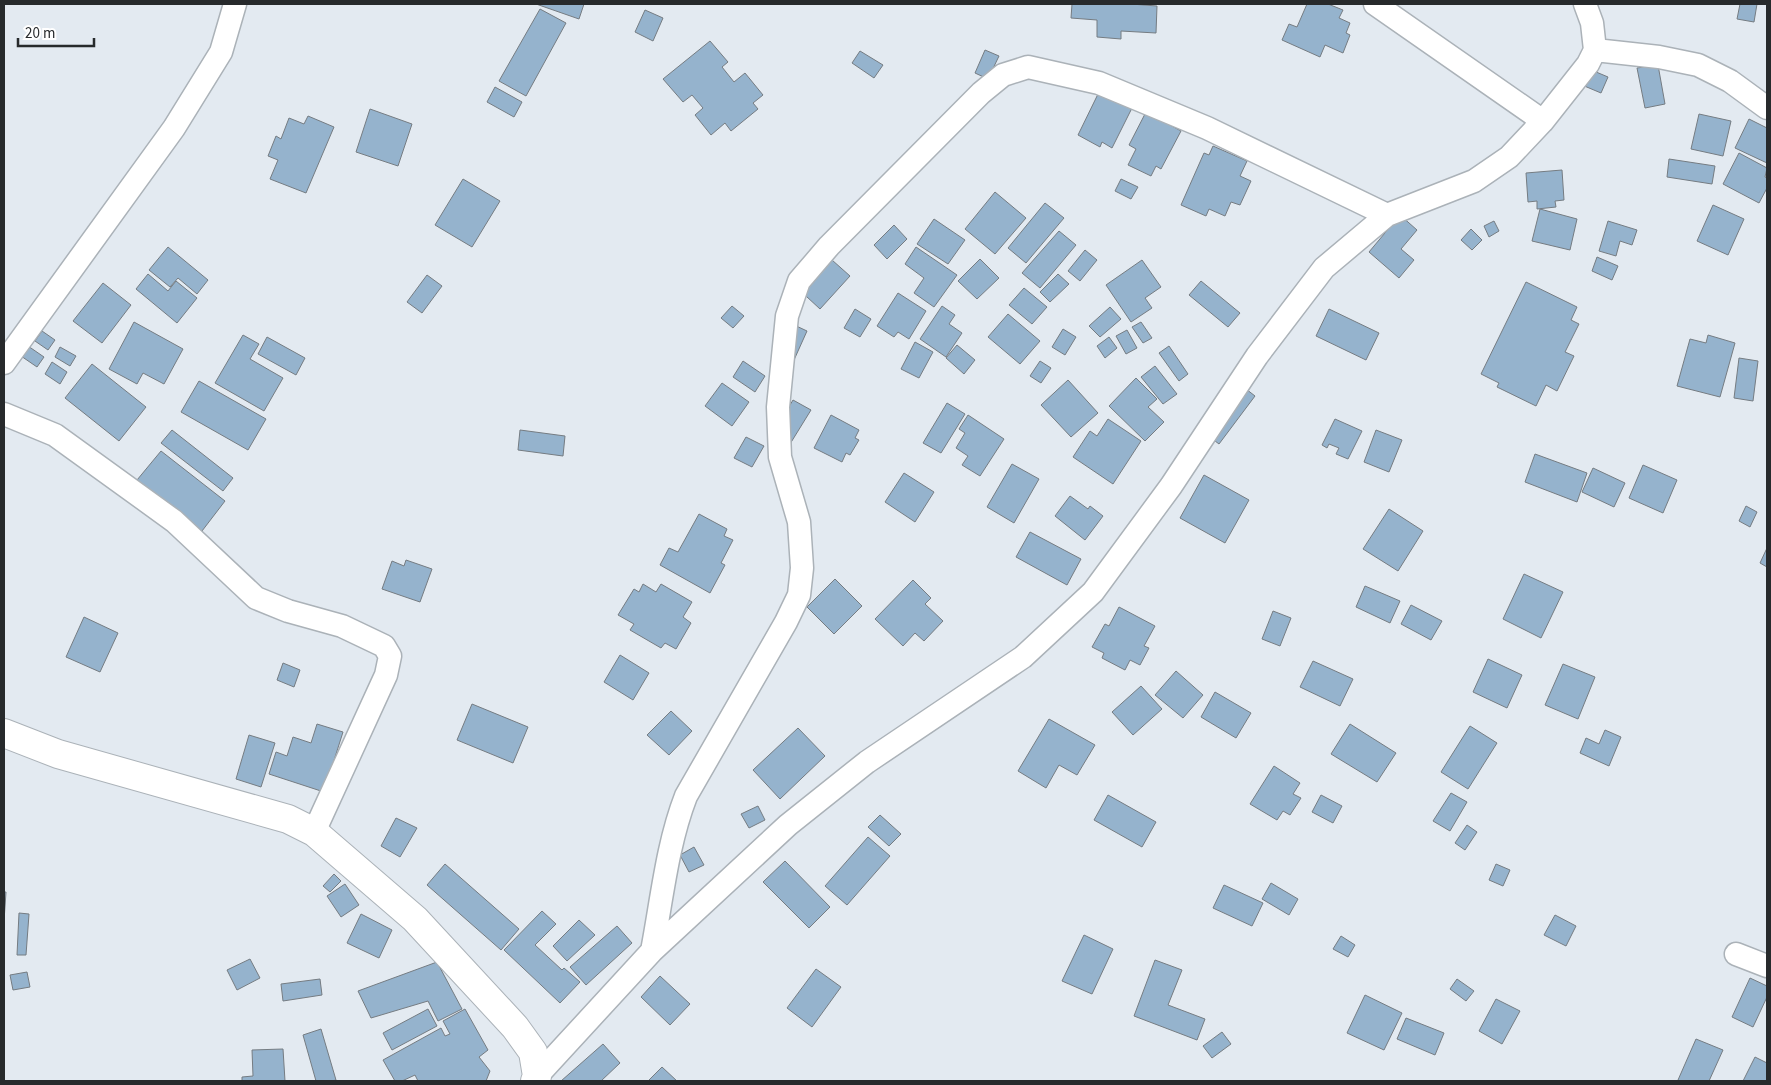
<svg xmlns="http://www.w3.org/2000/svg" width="1771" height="1085" font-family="'Source Sans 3',sans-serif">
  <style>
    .building { fill: #95b3cd; stroke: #757c82 }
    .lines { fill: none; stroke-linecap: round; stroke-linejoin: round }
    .street-casing { stroke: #abb2b8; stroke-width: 25 }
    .secondary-casing { stroke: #abb2b8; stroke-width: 30 }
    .street { stroke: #fff; stroke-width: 22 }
    .secondary { stroke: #fff; stroke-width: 28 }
  </style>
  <rect width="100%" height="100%" fill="#e3eaf1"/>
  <path class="building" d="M536,4H584L579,19Z
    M1072,4H1131L1157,6L1156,33L1121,31V39L1097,37V20L1071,18Z
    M1307,4H1328L1343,10L1339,18L1350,23L1346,33L1350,35L1343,53L1325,45L1320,57L1282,40L1289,24L1297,27Z
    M1740,4H1757L1754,22L1737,19Z
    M540,9L566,23L526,96L499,81Z
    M645,10L663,18L653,41L635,32Z
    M710,41L728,62L722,67L734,82L745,73L763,95L753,103L758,109L731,131L725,123L711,135L695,115L703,108L692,95L683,102L663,79Z
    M985,50L999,56L988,79L975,73Z
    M860,51L883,65L874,78L852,63Z
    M1658,65L1665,104L1645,108L1637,68Z
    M1589,69L1608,77L1601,93L1582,85Z
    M495,87L522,102L514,117L487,102Z
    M1099,92L1132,108L1112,148L1102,142L1100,147L1078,135Z
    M370,109L412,124L398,166L356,152Z
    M1146,112L1181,131L1161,169L1156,166L1151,176L1128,165L1136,149L1129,145Z
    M1699,114L1731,121L1723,156L1691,149Z
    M308,116L334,127L306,193L270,179L278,160L268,156L276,136L281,139L289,118L304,124Z
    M1749,119L1767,128V163L1735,148Z
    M1213,146L1247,161L1240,176L1251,181L1240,205L1231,202L1225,216L1209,209L1206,216L1181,205L1204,153L1209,155Z
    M1739,153L1767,168L1765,177L1767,178V188L1759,203L1723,184Z
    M1669,159L1715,166L1712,184L1667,177Z
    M1562,170L1564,200L1555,201L1556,207L1537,209V201L1528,202L1526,173Z
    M463,179L500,201L472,247L435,225Z
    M1121,179L1138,187L1131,199L1115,191Z
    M995,192L1026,218L995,254L965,229Z
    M1045,203L1064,218L1026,263L1008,248Z
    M1713,205L1744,219L1728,255L1697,241Z
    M1540,209L1577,219L1570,250L1532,241Z
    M1400,215L1417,230L1401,249L1414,260L1399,278L1369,252Z
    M934,219L965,240L948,264L917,244Z
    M1494,221L1499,231L1489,237L1484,226Z
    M1608,221L1637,230L1632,245L1620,241L1616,256L1599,251Z
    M894,225L907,239L887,259L874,245Z
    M1471,229L1482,240L1472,250L1461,240Z
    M1059,231L1076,245L1040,288L1022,273Z
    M168,247L208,280L197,294L178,278L170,287L149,270Z
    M916,247L957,275L934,307L914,293L924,278L905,264Z
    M1085,250L1097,260L1080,281L1068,271Z
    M823,252L850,276L820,309L793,284Z
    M1597,257L1618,266L1612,280L1592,271Z
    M980,259L999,278L977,299L958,281Z
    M1142,260L1161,287L1145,298L1152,308L1131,322L1106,285Z
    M148,274L168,291L176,281L197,298L177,323L136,289Z
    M1058,274L1069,284L1050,302L1040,292Z
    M427,275L442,286L422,313L407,302Z
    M1201,281L1240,313L1228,327L1189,295Z
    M1526,282L1577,307L1571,320L1579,324L1565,352L1574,356L1557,391L1546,385L1536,406L1497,387L1499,383L1481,374Z
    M103,283L131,305L102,343L73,321Z
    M1024,288L1047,307L1032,324L1009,305Z
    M898,293L926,311L909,339L898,332L894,337L877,326Z
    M732,306L744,316L733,328L721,318Z
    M942,306L955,315L949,324L962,333L946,357L920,339Z
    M1110,307L1121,319L1100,337L1089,326Z
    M855,309L871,319L860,337L844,328Z
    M1329,309L1379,333L1366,360L1316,336Z
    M1008,314L1040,341L1020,364L988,337Z
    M134,322L183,349L164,384L143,373L137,384L109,369Z
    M1141,322L1152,338L1143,343L1132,327Z
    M792,324L807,331L794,360L779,353Z
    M1063,329L1076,337L1065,355L1052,347Z
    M1127,330L1137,348L1126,354L1116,336Z
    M42,331L55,340L48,350L35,341Z
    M243,335L259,344L250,359L283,378L264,411L215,383Z
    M1708,335L1735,343L1720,397L1677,386L1690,339L1706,343Z
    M267,337L305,358L296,375L258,354Z
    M1109,337L1117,348L1105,358L1097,346Z
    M915,342L933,352L919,378L901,369Z
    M957,345L975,360L964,374L946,358Z
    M28,346L44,357L37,367L21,356Z
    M1169,346L1188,374L1179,381L1159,353Z
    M60,347L76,356L70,366L55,357Z
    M1739,358L1758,361L1753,401L1734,398Z
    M743,361L765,376L755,392L733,377Z
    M1040,361L1051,368L1041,383L1030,376Z
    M52,362L67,372L60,384L45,374Z
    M92,364L146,407L119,441L65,398Z
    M1155,366L1177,394L1163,404L1141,377Z
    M1136,378L1157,399L1148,407L1164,422L1145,441L1109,406Z
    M1068,380L1098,413L1071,437L1041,405Z
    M199,381L266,419L248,450L181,412Z
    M1237,382L1255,396L1219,444L1202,431Z
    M722,383L749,402L732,426L705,406Z
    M793,400L811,410L790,444L773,433Z
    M947,403L965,414L941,453L923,443Z
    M831,415L859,430L855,438L859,440L850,455L846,453L842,462L814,448Z
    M968,415L1004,439L980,476L962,465L968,456L956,448L965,433L959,429Z
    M1108,419L1141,441L1113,484L1073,457L1090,431L1097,436Z
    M1335,419L1362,431L1348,459L1336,454L1339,448L1329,444L1327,448L1322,445Z
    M172,430L233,478L223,491L161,443Z
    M520,430L565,436L563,456L518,450Z
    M1376,430L1402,440L1389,472L1364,462Z
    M746,437L764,446L752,467L734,458Z
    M161,451L225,501L202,531L137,480Z
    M1535,454L1587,473L1577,502L1525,482Z
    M1012,464L1039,479L1014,523L987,507Z
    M1643,465L1677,480L1663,513L1629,498Z
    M1593,468L1625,483L1614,507L1582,492Z
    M904,473L934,492L915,522L885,502Z
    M1204,475L1249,500L1225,543L1180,518Z
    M1070,496L1088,509L1090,506L1103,516L1085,540L1055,516Z
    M1746,506L1757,512L1750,527L1739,521Z
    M1389,509L1423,531L1398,571L1363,549Z
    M699,514L727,529L724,536L733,540L721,563L725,565L710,593L660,565L669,548L678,552Z
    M1030,532L1081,559L1067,585L1016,557Z
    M1767,548V567L1760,563Z
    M406,560L432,569L420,602L382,589L392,561L404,566Z
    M1524,574L1563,592L1541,638L1503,619Z
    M835,579L862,606L834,634L807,607Z
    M913,580L931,598L925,604L943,621L924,641L915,633L903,646L875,619Z
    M643,584L656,592L661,584L692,602L683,617L691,623L676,649L665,643L661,648L630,630L634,624L618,615L634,589L639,592Z
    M1365,586L1400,601L1390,623L1356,607Z
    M1411,605L1442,621L1431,640L1401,624Z
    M1119,607L1155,626L1144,646L1149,648L1140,665L1130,660L1125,670L1102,658L1104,653L1092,647L1105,624L1109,626Z
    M1273,611L1291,618L1280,646L1262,639Z
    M84,617L118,633L100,672L66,657Z
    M620,655L649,673L633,700L604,682Z
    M1488,659L1522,675L1507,708L1473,692Z
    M1313,661L1353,679L1340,706L1300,687Z
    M283,663L300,670L294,687L277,680Z
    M1563,664L1595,677L1578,719L1545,705Z
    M1176,671L1203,695L1183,718L1155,695Z
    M1141,686L1162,709L1133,735L1112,712Z
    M1215,692L1251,713L1236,738L1201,717Z
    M472,704L528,727L513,763L457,740Z
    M671,711L692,731L669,755L647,735Z
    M1049,719L1095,745L1077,775L1059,765L1046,788L1018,771Z
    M317,724L343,732L324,792L269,774L276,752L287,756L293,737L311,743Z
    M1350,724L1396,753L1377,782L1331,754Z
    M1470,726L1497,743L1468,789L1441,772Z
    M798,728L825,756L780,799L753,770Z
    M1605,730L1621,737L1609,766L1580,753L1586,738L1599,744Z
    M249,735L275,743L261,787L236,779Z
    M1274,766L1300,783L1293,794L1301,798L1290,815L1283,811L1277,820L1250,804Z
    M1451,793L1467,802L1450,831L1433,821Z
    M1108,795L1156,822L1142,847L1094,820Z
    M1321,795L1342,806L1333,823L1312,812Z
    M758,806L765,820L749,828L741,814Z
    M880,815L901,834L889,846L868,827Z
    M396,818L417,828L400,857L381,846Z
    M1467,825L1477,832L1465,850L1455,843Z
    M868,837L890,856L847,905L825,886Z
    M694,847L704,865L689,872L680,855Z
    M785,861L830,907L809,928L763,882Z
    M445,864L519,929L501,950L427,885Z
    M1496,864L1510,870L1503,886L1489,880Z
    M334,874L341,881L330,892L323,886Z
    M1271,883L1298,899L1289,915L1262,899Z
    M345,884L359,905L341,917L327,896Z
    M1224,885L1263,903L1252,926L1213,908Z
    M4,892H6L4,921Z
    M542,911L556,924L535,945L562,970L564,968L580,982L560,1003L504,950Z
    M19,913L29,914L26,955H17Z
    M361,914L392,930L379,958L347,943Z
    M1555,915L1576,926L1566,946L1544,935Z
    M579,920L595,935L567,961L553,946Z
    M617,926L632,943L586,985L570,967Z
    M1084,935L1113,949L1092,994L1062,981Z
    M1341,936L1355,945L1348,957L1333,949Z
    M250,959L260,978L237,990L227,970Z
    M1155,960L1182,970L1168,1005L1205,1019L1197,1040L1134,1016Z
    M437,962L462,1009L438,1021L428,1001L371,1018L358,991Z
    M816,969L841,987L812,1027L787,1008Z
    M27,972L30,987L13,990L10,975Z
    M660,976L690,1004L670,1025L641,997Z
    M1750,978L1767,986V997L1753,1027L1732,1017Z
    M320,979L322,995L283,1001L281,984Z
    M1457,979L1474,991L1466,1001L1450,989Z
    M1365,995L1402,1013L1384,1050L1347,1033Z
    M1496,999L1520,1011L1502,1044L1479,1031Z
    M428,1009L437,1026L392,1050L383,1033Z
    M465,1009L488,1050L479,1057L490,1071L486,1081H418L415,1075L402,1081H395L383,1060L441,1028L445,1036L450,1034L443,1021Z
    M1406,1018L1444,1033L1435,1055L1397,1039Z
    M321,1029L336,1080L332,1081H316L303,1035Z
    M1222,1032L1231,1044L1212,1058L1203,1046Z
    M1696,1039L1723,1050L1709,1081H1680L1678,1080Z
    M603,1044L620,1063L601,1081H561Z
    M283,1049L285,1081H242V1077L253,1076L252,1050Z
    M1755,1057L1767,1063V1081H1743Z
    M662,1067L677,1081H648Z"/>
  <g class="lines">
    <g class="street-casing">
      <path id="street" d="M1375,4L1543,121
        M1595,50L1659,57L1698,65L1730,81L1767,108
        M4,363L174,128L221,52L235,4
        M4,414L55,435L174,521L256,598L288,611L342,626L384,646L390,656L386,675L314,832
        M652,951C662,899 667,845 686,796L786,622L799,595L802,568L799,522L780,457L778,407L787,316L799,281L829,246L981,93L1003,75L1028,67L1099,83L1207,128L1387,215
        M1736,954L1767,966
        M537,1076L652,951L788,825L867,762L1023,657L1093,592L1171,486L1257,356L1324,268L1387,215L1474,181L1509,157L1543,121L1588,64L1595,50L1592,23L1585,4"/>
    </g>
    <g class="secondary-casing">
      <path id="secondary" d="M4,733L58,754L288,819L314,832L415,919L515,1027L533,1052L537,1076L535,1081"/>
    </g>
    <use href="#street" class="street"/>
    <use href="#secondary" class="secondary"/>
  </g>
  <rect width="1771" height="1085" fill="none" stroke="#272a2c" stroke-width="10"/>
  <path d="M18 38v8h76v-8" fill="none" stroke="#272a2c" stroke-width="2.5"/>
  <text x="25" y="38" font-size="15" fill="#272a2c" stroke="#ffffff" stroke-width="4" paint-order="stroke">20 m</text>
</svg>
